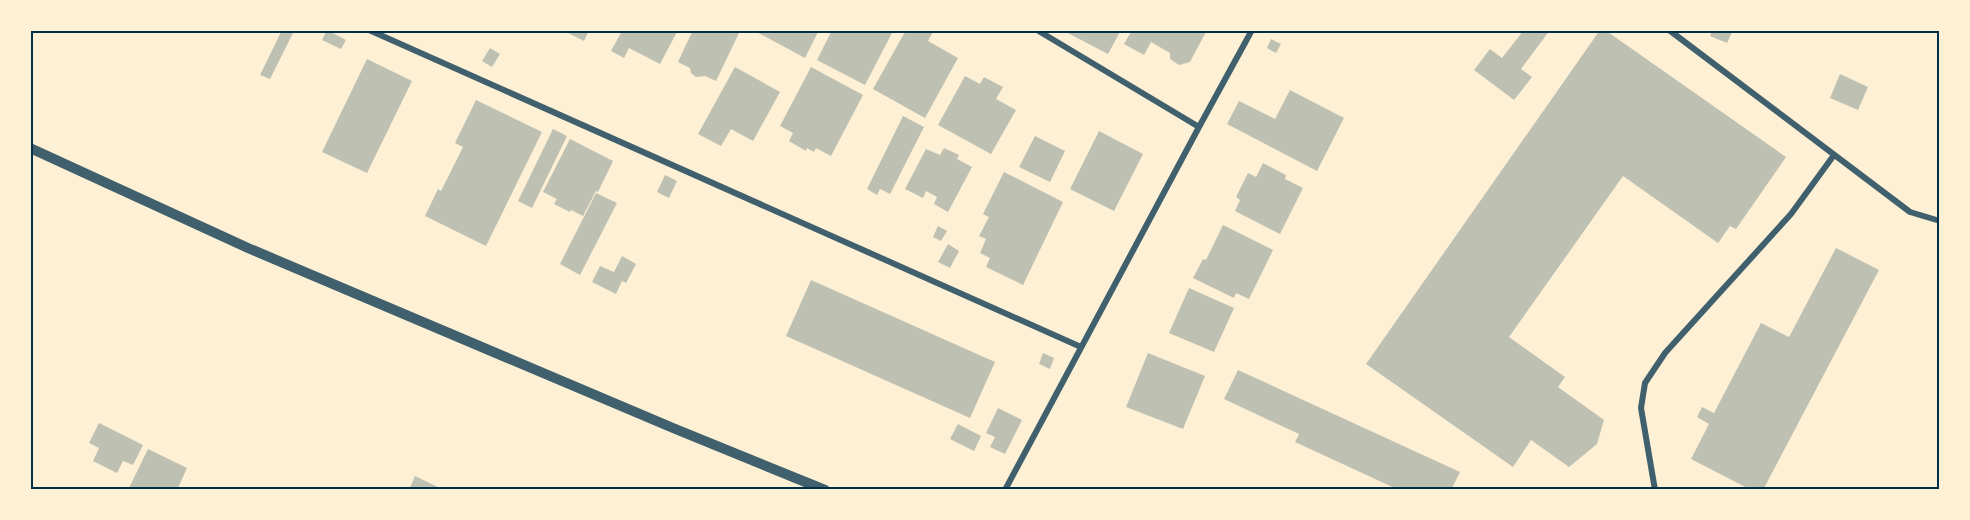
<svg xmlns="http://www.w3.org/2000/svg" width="1970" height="520" font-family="Lora,serif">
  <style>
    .building { fill: #bec0b2 }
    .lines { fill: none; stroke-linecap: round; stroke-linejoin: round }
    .minor { stroke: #3f606c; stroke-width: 6 }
    .tertiary { stroke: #3f606c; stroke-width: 10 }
    .neatline { fill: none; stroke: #003049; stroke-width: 2 }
  </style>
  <rect width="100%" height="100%" fill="#fdf0d5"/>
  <path class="building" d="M282,30L293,33L270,79L260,75Z
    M327,30L346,40L341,49L322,40Z
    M562,30H589L584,41Z
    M627,30H678L660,64L629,48L624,58L611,51L622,31L625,33Z
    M693,30H733L739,33L716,81L705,76L696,77L691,73L690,68L678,62Z
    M753,30H819L805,58Z
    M832,30L893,31L865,85L817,60Z
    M906,30H934L928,41L958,58L925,118L873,89Z
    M1062,30H1121L1108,54Z
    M1132,30H1207L1190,62L1179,65L1170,59V53L1151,42L1144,55L1124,44Z
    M1524,30H1550L1521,69L1532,77L1514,100L1474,70L1490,49L1502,58Z
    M1600,30H1605L1786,157L1736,229L1730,226L1718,243L1623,176L1509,337L1565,377L1558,387L1604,420L1597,444L1569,467L1531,440L1513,467L1366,364Z
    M1712,30H1733L1727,43L1710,36Z
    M1271,39L1281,44L1276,53L1267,48Z
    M490,48L500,54L492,67L482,61Z
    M367,59L412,81L367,173L322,152Z
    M735,67L780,92L753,141L731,129L721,146L698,134Z
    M811,67L863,95L831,156L816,148L814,152L807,148L806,151L789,141L793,133L780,126Z
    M1840,74L1868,87L1858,110L1830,98Z
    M965,76L980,84L984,77L1003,87L996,99L1016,110L991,154L938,125Z
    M1290,90L1344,118L1317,171L1227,124L1239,101L1275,119Z
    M476,100L542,132L486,246L425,216L438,189L441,191L463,147L455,143Z
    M903,116L924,127L890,194L880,189L877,195L867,189Z
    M553,129L567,136L532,208L518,201Z
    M1099,131L1143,154L1114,211L1070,189Z
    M1035,136L1065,151L1050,182L1019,167Z
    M570,139L613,161L598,192L596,191L583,216L571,210L570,212L554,204L557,199L543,192Z
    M944,148L959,155L957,159L972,167L948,212L934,204L937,197L926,191L923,198L905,189L926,149L940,155Z
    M1263,163L1286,175L1285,179L1303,188L1280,234L1235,211L1240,200L1236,197L1248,173L1256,177Z
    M1004,172L1063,202L1023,285L986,267L990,258L980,253L986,239L979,236L989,217L983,214Z
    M665,175L677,181L669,198L657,192Z
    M596,193L617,203L580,275L560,264Z
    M1223,225L1273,250L1249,299L1236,293L1234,298L1193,278L1203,259L1206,260Z
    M938,226L947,231L941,241L933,237Z
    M948,244L959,251L950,268L938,262Z
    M1836,248L1879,270L1763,490H1751L1691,459L1709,424L1697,417L1702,407L1714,413L1761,323L1789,337Z
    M622,256L636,264L626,283L622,281L616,294L592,282L600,266L614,272Z
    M811,280L995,362L970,418L786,336Z
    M1189,288L1234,308L1214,352L1169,333Z
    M1043,353L1054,358L1050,369L1039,364Z
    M1148,353L1205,376L1183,429L1126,407Z
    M1238,370L1460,472L1451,490H1399L1295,442L1299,434L1224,399Z
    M998,408L1022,420L1005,454L990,447L995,437L986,433Z
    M99,423L143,445L133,465L123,461L117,473L93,461L99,448L89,443Z
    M958,424L981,436L974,451L950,439Z
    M148,449L187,468L177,490H128Z
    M415,476L444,490H409Z"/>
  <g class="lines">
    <path class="minor" d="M369,30L1081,347
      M1669,30L1910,212L1940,221
      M1199,127L1252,30
      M1005,490L1199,127L1037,30
      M1655,490L1641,408L1645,383L1665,353L1791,214L1834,155"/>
    <path class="tertiary" d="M30,148L248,248L673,428L825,490"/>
  </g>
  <rect width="1970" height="520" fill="none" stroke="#fdf0d5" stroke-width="63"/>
  <rect x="32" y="32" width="1906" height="456" class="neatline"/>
</svg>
